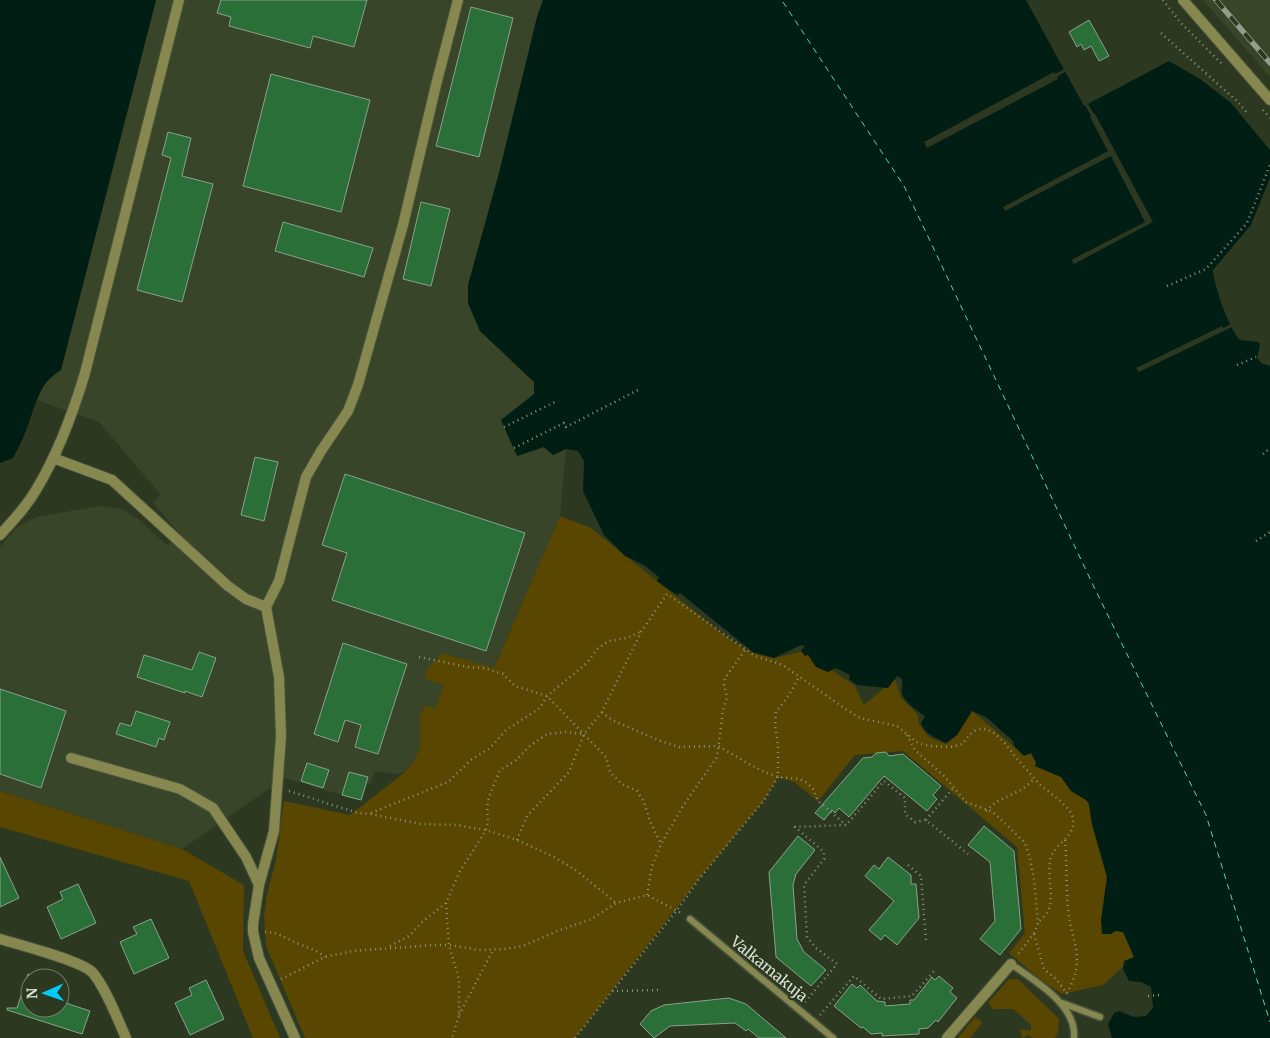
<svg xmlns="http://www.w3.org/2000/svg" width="1270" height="1038" font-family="Merriweather,serif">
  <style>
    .built { fill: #384528 }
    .green { fill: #594600 }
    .water { fill: #001e13 }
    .pier { fill: #2d3821 }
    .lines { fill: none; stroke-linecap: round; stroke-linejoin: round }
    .ferry { stroke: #4fdcab; stroke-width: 1; stroke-dasharray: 6 5; stroke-linecap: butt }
    .building { fill: #2a6f38; stroke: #8aa28c }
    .service-casing { stroke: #49533d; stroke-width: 9 }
    .minor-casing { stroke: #49533d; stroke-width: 12 }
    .path { stroke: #8b9381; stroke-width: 2.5; stroke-dasharray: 1 4; stroke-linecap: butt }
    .service { stroke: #868850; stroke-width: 6 }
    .minor { stroke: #868850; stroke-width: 10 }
    .rail-casing { stroke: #949c8b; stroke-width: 5.5 }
    .rail { stroke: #2d3821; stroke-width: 4; stroke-dasharray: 11; stroke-linecap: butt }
    .labels { text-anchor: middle; stroke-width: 4.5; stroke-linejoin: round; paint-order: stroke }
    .street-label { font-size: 15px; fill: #dae1d3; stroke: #2d3821 }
  </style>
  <rect width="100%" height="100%" fill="#2d3821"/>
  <path class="built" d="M156,0H543L537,17L499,173L468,285V303L480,331L534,382V393L518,456L544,447L553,455L566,449L560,516L494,668L424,678L445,685L435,708L425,705L420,716V747L414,761L405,772L395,774L375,771L370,784H367L362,801L285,778L182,849L0,791V547L16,528L36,517L100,506L121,509L137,518L167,545L182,537L153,502L161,495L99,422L37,400L44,384L61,370Z
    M1203,0H1270V77Z"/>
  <path class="green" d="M560,516L591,528L724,635L752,653L774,658L804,651L855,686L864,705L895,679L901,698L918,715L919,724L929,737L946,744L957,735L972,711L1024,755L1030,753L1036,762L1035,766L1061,777L1071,791L1086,800L1089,804L1092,824L1107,877L1101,921L1115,931L1123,932L1134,957L1103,985L1062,994L1041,980L1009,953L1025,933L1017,847L903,751L855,755L818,801L794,782L778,777L765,799L699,879L575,1038H305L266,946L264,916L267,894L276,860L284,801L350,815L405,772L414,761L420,747V716L425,705L435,708L444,685L424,678L427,670L442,653L494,668Z
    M0,791L182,849L244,885L243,951L280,1038H253L189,881L0,827Z
    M1009,979H1018L1059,1019L1058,1033L1055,1038H1032L1029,1035L1022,1038L1020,1031L1022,1029L1031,1031V1025L1013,1009H993L988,1003Z
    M975,1017L983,1022L970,1038H958Z"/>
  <path class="water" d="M0,0H156L61,370C37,383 35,410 25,433C22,442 17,450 13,458L0,463Z
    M543,0H1026L1084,106L1169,61L1200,79L1231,103L1270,150V178L1251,225L1213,270C1214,286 1229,329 1240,340L1259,342L1260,346L1257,357L1261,363L1270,366V1038H1112L1108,1024L1114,1013L1119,1011L1134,1017L1146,1016L1153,1008L1151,987L1141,982L1129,981L1123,969L1124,961L1134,957L1123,932L1115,931L1111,934H1102L1101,921L1107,877L1092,824L1089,804L1086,800L1071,791L1061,777L1035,766L1036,762L1031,753L1024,756L1014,746L1013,741L986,717L972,711L957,735L946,743C936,738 924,734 921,723L925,716C918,711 903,701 902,693C901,687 904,684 901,678L897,676L888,688L857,685L849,679L850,675L836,668L828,672L816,667L808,655L805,656L801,651L805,646L801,645L774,658L753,652L680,593L677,595L657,581L659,577L644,565L625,556L604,535L583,491L584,461L578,451L566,449L553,455L544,447L517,456L501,420L534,394V382L480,331L468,303V285L499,173L537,17Z"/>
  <path class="pier" d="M1064,69L1065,72L1057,77L1058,79L927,148L924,142L1054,72L1055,74Z
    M1088,104L1094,114H1095L1153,222L1074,264L1071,260L1145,222L1111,156L1005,211L1003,207L1108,151L1090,117L1091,116L1085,105Z
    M1233,323L1234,326L1139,372L1136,368L1222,326L1223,328Z"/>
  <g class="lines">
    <path class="ferry" d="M783,2L904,186L1094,587L1206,815L1270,1022"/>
  </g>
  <path class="building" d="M221,0H367L354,47L313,36L310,48L229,26L231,17L217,13Z
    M471,7L513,18L479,157L436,146Z
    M1089,20L1109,56L1099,61L1091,46L1084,50L1081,44L1077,47L1069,32Z
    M271,74L370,100L341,212L243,186Z
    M168,132L191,138L182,176L213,184L182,302L137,290L171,158L162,155Z
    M421,202L450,209L431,286L403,279Z
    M283,222L373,248L364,277L275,251Z
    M255,457L278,462L264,521L241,515Z
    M345,474L525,533L486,651L332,600L347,553L322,545Z
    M343,643L407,664L378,754L355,747L361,725L345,720L338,742L314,734Z
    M199,652L216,658L202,697L185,691V693L137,677L144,655L192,670Z
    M0,689L66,711L41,788L0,774Z
    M136,711L170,722L164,740L159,738L156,747L116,734L120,723L131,726Z
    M886,752L889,756L903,754L941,786L933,795L937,799L927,811L884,776L849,817L839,808L835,813L832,810L824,820L815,813L863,758L872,757L876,753Z
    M307,763L329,770L323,788L301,781Z
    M349,772L368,777L361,800L342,795Z
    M984,826L1014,851L1021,929L1000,955L980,939L995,921L990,862L968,845Z
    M798,836L815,850L796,874L793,885L797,939L804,952L826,970L811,986L776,957L769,872Z
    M0,857L19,898L0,907Z
    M888,857L911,875V884H916L919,918L897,945L885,935L881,940L869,930L894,901L865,876L874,865L879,869Z
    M78,884L96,923L61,939L47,907L63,899L60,892Z
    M151,919L169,958L134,974L120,942L137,934L133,927Z
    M28,974L30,975V1008H60V1001L90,1011L82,1034L7,1010V1008H17Z
    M939,976L953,988L950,992L957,998L938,1022L936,1020L928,1028L919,1029V1034L882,1036V1033L871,1034L863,1027L861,1028L834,1006L852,984L857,988L860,985L877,1001L885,1002V1006L910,1004V1000H914L932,977L935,980Z
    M206,980L224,1019L190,1035L175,1003L192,995L189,988Z
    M729,998L746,1004L786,1038H759L748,1029L746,1031L735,1023L670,1026L654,1038L640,1024L651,1011L664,1005Z"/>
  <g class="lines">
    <g class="service-casing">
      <path id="service" d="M690,919L833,1038
        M1011,964C1035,981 1077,1005 1074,1038
        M1062,1003L1100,1017"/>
    </g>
    <g class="minor-casing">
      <path id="minor" d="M1183,0L1270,100
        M53,458L112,480L228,586L246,599L266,607L279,677L281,736L274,831L259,885L253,924V932L259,958L295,1038
        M0,535C13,521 26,507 36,490C58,454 73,413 85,373L179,0
        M266,607L279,581L306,477L321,451L348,411L358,385L403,225L436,85L458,0
        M71,758L180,789L213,808L246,857L259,885
        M0,939C20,945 79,960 92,972C105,986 118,1020 126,1038
        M947,1038L1011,964"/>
    </g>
    <path class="path" d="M1163,0L1180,22L1223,65
      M1161,33L1238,102L1248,114
      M1263,110L1270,118
      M1167,286L1206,269L1247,223L1270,165
      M1237,365L1256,357
      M504,427L557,401
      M514,448L564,423L566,427L638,390
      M1263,454L1270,448
      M1256,541L1270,532
      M419,657L468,667L483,668L503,674L515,686L547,696L606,757L610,772L622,784L637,791L644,802L650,821L661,844
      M602,712L612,720L658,740L679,747L718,746L760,770L778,777L800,779L807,783L813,789L818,801L846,825
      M907,735L915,750L944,776L966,802L993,812L1025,843L1030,859L1034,879L1038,923L1034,933L1017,956
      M289,791L358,813L370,814L421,824L456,825L486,830L517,840L554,857L577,871L616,903
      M986,811L996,802L1023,789L1034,779
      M371,813L448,782L472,759L490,748L506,730L540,708L547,696L587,663L597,649L609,641L627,638L640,632
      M926,820L954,787
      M517,840L527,816L569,772L584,734L602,712L641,632L667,594L755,656L783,665L844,708L860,718L897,726L918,743L930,746L951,747L963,744C980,715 997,733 1012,752C1020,763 1030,773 1039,784C1048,792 1072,807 1073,819C1076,836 1056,843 1051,857C1046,874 1055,894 1048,911C1046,915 1041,919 1038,923
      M1065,840C1067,863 1066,886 1068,909C1072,945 1087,958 1066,995
      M908,865L921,876L926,941
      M647,895L652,866L661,844L683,806L717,757L723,711L727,697L724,685L725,678L745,650
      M446,903L449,945L459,980V1016L452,1038
      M265,932C278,932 287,939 299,944C308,948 317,950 325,957
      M1034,934L1044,969L1057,980L1067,994
      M390,946L409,936L423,921L446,903L460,871L486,830L488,820L487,808L489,797L500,770L515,761L530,746L547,734L566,732L583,734
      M281,979L325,957L353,951L434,945H449L479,950L505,949L523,946L560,930L592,919L616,903L647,895L683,914
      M612,991L661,990
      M1148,996L1160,995
      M805,1002L837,964L816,948L807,937L804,885L824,859V852L795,827L846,825L884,781L905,798V814L915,822L926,820L968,854
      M459,1015L493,950
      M820,1015L854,976L881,999L912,996L936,969
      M575,1038L677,910L699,879L765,799L778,777V746L775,725L776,712L789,695L799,677"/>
    <use href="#service" class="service"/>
    <use href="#minor" class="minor"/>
    <g class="rail-casing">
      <path id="rail" d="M1216,0L1270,63"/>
    </g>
    <use href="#rail" class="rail"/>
  </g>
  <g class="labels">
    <g class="street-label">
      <text transform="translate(769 969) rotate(39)" y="5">Valkamakuja</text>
    </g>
  </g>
  <g transform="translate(45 993) rotate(268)"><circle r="24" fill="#2d3821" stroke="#727c68"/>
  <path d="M0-4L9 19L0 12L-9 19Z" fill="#03cbf9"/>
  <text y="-8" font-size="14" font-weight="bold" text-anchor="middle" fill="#dae1d3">N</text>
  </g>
</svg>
